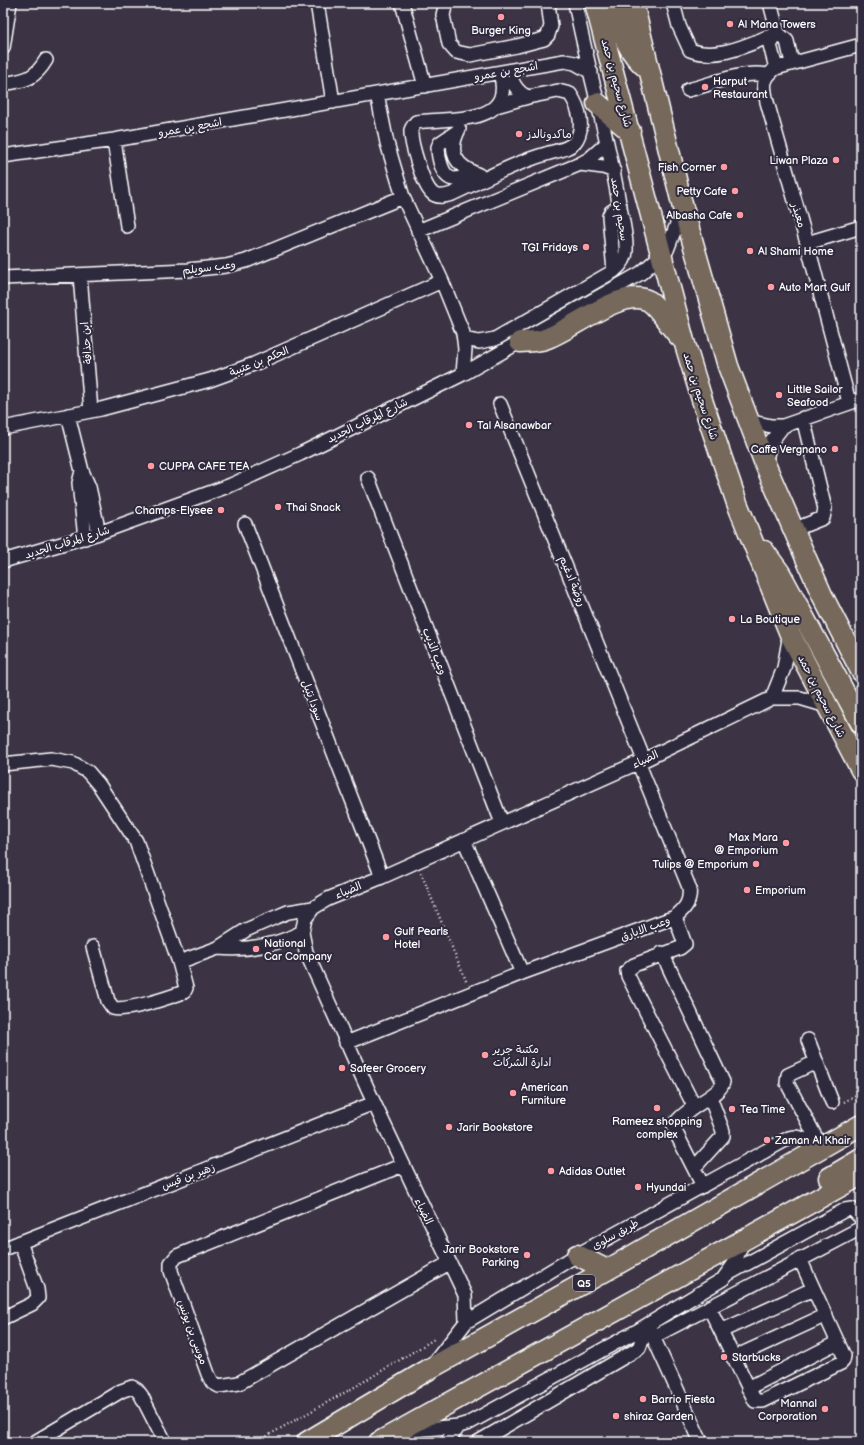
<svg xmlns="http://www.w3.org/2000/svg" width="864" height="1445" font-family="'Balsamiq Sans','Playpen Sans Arabic',sans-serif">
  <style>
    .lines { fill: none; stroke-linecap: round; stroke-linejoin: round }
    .minor-casing { stroke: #fff; stroke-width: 16 }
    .highway-casing { stroke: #fff; stroke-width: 23 }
    .path { stroke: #fff; stroke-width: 2.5; stroke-dasharray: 1 3; stroke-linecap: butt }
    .minor { stroke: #2f2a3d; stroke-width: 13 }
    .highway { stroke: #76695c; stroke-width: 20 }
    .poi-dot { fill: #ff9aa2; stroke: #2f2a3d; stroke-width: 1.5 }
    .labels { text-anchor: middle; stroke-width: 4; stroke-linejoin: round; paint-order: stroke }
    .shield { fill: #2f2a3d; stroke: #c1bfc5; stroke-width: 1 }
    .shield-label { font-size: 10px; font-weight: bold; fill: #fff }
    .poi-label { font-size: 11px; fill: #fff; stroke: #2f2a3d; text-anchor: start }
    .street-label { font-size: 11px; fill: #fff; stroke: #2f2a3d }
  </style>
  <rect width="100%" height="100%" fill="#3c3345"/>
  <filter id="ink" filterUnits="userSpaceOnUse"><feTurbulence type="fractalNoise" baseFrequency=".025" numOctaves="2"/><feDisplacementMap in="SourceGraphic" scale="8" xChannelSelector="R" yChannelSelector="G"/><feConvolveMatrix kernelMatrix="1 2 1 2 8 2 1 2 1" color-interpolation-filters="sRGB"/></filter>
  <g filter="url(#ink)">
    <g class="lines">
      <g class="minor-casing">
        <path id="minor" d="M317,3L333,102
          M402,3L425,86
          M446,3L443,15L449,44L456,52L470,55L517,46L544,39L548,35L551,26L548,3
          M673,3L679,26L690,50C719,61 751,43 778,33
          M770,3L778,33L787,41L792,63
          M3,48L10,3
          M776,68L770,45L778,33
          M500,73C516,127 449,117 416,122C414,125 412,127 411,130C410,142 423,185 432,193C437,198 446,196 452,194C483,180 514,163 546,154C555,151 567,150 574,143C586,129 579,107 570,94L558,91L528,97C516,92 512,82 509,71
          M3,84C25,80 34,80 46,60
          M688,90C713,84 742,70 767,75
          M377,94L387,143L403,197L442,281L463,333L465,349L463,374
          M496,106L528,97
          M459,129C447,152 455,166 479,175
          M458,131L440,143L438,147C438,157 442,178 454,179C461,179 470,175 476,174
          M114,140L127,226
          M3,156L114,140L564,61L575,63L591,72
          M580,164L603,167L614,171
          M418,231L580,164L589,159L606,144
          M807,243L861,227
          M614,271L609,216L611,212L620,206
          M80,275L91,411
          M3,278L188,270L226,266L246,261L403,197
          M464,339L479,342L495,339L614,271C620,266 626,260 626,251C627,236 622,218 619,203C608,136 588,70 575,3
          M849,402L807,243L767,102C763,85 762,79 776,68L861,45
          M500,404L644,760
          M68,415L82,471L89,487L99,533
          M748,421L771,426H783L861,399
          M3,428L101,409L210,380L254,364L442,281
          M765,463L770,443L783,426
          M82,471L79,483L85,538
          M368,478L502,823
          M245,524L382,877
          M793,530L823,518L825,509L803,418
          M3,561L99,533L231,485L300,454L463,374L641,273L667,250L683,208
          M772,698L784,668L790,634
          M3,764L51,759L73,763L88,772L99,785L136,841L179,962L186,988L184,992C170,997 126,1012 113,1008L108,1001L93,947
          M464,840L522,973
          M675,917L685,944L680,948L634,965L627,971L628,976L694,1106
          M218,948C249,951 275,946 302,932
          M662,953L723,1082C722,1095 682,1109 674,1126L675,1131L703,1186
          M179,962L218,948L246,930L276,917L288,912L313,908
          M808,1040L832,1102
          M346,1043L522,973L675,917C686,908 691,901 689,887L638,762
          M816,1062L788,1075L787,1083L821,1147
          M403,1165L177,1256L171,1263V1271L208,1374L212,1382L219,1386L239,1383L449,1263
          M694,1168L723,1136V1131L710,1097
          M3,1249L374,1103
          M728,1274L845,1210L852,1209L861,1218
          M709,1307L755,1401H763L841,1363L843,1361L844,1356L800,1259
          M3,1318L32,1304L38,1298L37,1289L20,1242
          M466,1322L465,1295L374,1103L306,952L302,932L305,919L313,908L328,899L382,877L644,760L772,698H800L827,706
          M650,1330L701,1442
          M721,1331L813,1289
          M653,1337L861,1228
          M733,1358L826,1315
          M434,1363L466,1322L577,1255L789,1138C802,1134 806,1141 814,1151
          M748,1388L838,1342
          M403,1431L459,1426L469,1423L637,1331L723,1279L734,1264L743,1241
          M35,1442L121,1391L132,1387L137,1390L141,1395L165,1442
          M447,1442L459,1426
          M478,1442L636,1350L639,1348L642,1340L637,1331"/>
      </g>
      <g class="highway-casing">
        <path id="highway" d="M595,3L684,341L703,403L737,503L790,634L861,770
          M615,3C622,32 625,51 649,70
          M633,3L683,208L728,366L765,464L822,595L861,671
          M597,103L630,131
          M520,342C528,341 537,342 545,339C571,331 622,286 649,301C660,308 670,328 681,338
          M764,551L780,573L861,723
          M829,1178L861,1159
          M577,1255L607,1270
          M307,1442L431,1368L607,1270L861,1125
          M379,1442L861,1175"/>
      </g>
      <path class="path" d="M421,873L467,983
        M844,1102L861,1092
        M256,1442L360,1384L436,1338"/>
      <use href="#minor" class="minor"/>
      <use href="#highway" class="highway"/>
    </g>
  </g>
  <g class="poi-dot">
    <circle cx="501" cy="17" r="4"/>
    <circle cx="730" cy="24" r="4"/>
    <circle cx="705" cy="87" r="4"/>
    <circle cx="519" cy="134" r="4"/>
    <circle cx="836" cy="160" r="4"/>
    <circle cx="724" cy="167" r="4"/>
    <circle cx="735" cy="191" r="4"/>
    <circle cx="740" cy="215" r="4"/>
    <circle cx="586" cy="247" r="4"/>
    <circle cx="750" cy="251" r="4"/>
    <circle cx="771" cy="287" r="4"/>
    <circle cx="779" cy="395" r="4"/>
    <circle cx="469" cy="425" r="4"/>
    <circle cx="835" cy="449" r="4"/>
    <circle cx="151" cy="466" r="4"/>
    <circle cx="278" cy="507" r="4"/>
    <circle cx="221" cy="510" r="4"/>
    <circle cx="732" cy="619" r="4"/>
    <circle cx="786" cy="843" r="4"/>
    <circle cx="756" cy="864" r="4"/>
    <circle cx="747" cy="890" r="4"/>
    <circle cx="386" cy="937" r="4"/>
    <circle cx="256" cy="949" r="4"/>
    <circle cx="485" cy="1055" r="4"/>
    <circle cx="342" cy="1068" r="4"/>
    <circle cx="513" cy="1093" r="4"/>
    <circle cx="657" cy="1108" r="4"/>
    <circle cx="732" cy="1109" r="4"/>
    <circle cx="449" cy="1127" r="4"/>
    <circle cx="767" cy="1140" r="4"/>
    <circle cx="551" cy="1171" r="4"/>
    <circle cx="638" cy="1187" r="4"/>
    <circle cx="527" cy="1255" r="4"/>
    <circle cx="724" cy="1357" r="4"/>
    <circle cx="643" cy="1399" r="4"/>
    <circle cx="825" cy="1409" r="4"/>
    <circle cx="616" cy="1416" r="4"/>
  </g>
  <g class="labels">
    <rect class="shield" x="573" y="1275" width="22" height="16" rx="3"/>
    <g class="shield-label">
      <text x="584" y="1287">Q5</text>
    </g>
    <g class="poi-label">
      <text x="738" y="28">Al Mana Towers</text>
      <text x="501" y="34" text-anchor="middle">Burger King</text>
      <text x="713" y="85">Harput<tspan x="713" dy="13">Restaurant</tspan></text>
      <text x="527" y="138">ماكدونالدز</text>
      <text x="828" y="164" text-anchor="end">Liwan Plaza</text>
      <text x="716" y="171" text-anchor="end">Fish Corner</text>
      <text x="727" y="195" text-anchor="end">Petty Cafe</text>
      <text x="732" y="219" text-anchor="end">Albasha Cafe</text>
      <text x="578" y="251" text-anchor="end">TGI Fridays</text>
      <text x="758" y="255">Al Shami Home</text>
      <text x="779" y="291">Auto Mart Gulf</text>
      <text x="787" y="393">Little Sailor<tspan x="787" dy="13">Seafood</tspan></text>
      <text x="477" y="429">Tal Alsanawbar</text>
      <text x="827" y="453" text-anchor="end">Caffe Vergnano</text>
      <text x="159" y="470">CUPPA CAFE TEA</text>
      <text x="286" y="511">Thai Snack</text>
      <text x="213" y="514" text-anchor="end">Champs-Elysee</text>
      <text x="740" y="623">La Boutique</text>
      <text x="778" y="841" text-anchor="end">Max Mara<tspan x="778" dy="13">@ Emporium</tspan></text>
      <text x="748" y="868" text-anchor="end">Tulips @ Emporium</text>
      <text x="755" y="894">Emporium</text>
      <text x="394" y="935">Gulf Pearls<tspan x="394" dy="13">Hotel</tspan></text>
      <text x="264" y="947">National<tspan x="264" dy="13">Car Company</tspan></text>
      <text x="493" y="1053">مكتبة جرير<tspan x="493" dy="13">ادارة الشركات</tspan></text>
      <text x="350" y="1072">Safeer Grocery</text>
      <text x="521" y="1091">American<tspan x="521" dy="13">Furniture</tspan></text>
      <text x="740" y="1113">Tea Time</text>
      <text x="657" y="1125" text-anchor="middle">Rameez shopping<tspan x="657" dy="13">complex</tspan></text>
      <text x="457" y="1131">Jarir Bookstore</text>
      <text x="775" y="1144">Zaman Al Khair</text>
      <text x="559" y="1175">Adidas Outlet</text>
      <text x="646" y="1191">Hyundai</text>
      <text x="519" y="1253" text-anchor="end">Jarir Bookstore<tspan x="519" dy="13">Parking</tspan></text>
      <text x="732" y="1361">Starbucks</text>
      <text x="651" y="1403">Barrio Fiesta</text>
      <text x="817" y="1407" text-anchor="end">Mannal<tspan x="817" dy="13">Corporation</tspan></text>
      <text x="624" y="1420">shiraz Garden</text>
    </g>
    <g class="street-label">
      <text transform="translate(506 71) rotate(-10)" y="4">اشجع بن عمرو</text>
      <text transform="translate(617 83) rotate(75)" y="4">شارع سحيم بن حمد</text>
      <text transform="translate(190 127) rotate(-10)" y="4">اشجع بن عمرو</text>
      <text transform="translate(620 209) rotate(81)" y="4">سحيم بن حمد</text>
      <text transform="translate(799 215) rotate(73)" y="4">معيذر</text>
      <text transform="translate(209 267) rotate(-7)" y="4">وعب سويلم</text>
      <text transform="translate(86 343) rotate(-95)" y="4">ابن حذافة</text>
      <text transform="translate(259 361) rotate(-22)" y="4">الحكم بن عتيبة</text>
      <text transform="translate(701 396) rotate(72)" y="4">شارع سحيم بن حمد</text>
      <text transform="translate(367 420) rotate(-26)" y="4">شارع المرقاب الجديد</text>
      <text transform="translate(67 542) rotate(-17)" y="4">شارع المرقاب الجديد</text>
      <text transform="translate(573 581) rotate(68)" y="4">روضة ادغيم</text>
      <text transform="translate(435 651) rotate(69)" y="4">وعب الذيب</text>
      <text transform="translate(822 696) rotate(63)" y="4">شارع سحيم بن حمد</text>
      <text transform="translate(313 700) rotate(69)" y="4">سودا نثيل</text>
      <text transform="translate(645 759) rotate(-25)" y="4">الضياء</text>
      <text transform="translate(348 890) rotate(-22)" y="4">الضياء</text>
      <text transform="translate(645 928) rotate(-20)" y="4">وعب الابارق</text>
      <text transform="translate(188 1176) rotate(-21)" y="4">زهير بن قيس</text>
      <text transform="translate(424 1211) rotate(64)" y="4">الضياء</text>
      <text transform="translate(615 1234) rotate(-29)" y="4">طريق سلوى</text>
      <text transform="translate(193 1332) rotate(70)" y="4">موسى بن يونس</text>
    </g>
  </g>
  <rect width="864" height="1445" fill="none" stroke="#2f2a3d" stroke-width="16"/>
  <rect x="8" y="8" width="848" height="1429" fill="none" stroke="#fff" stroke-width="1.5" filter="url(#ink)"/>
</svg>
